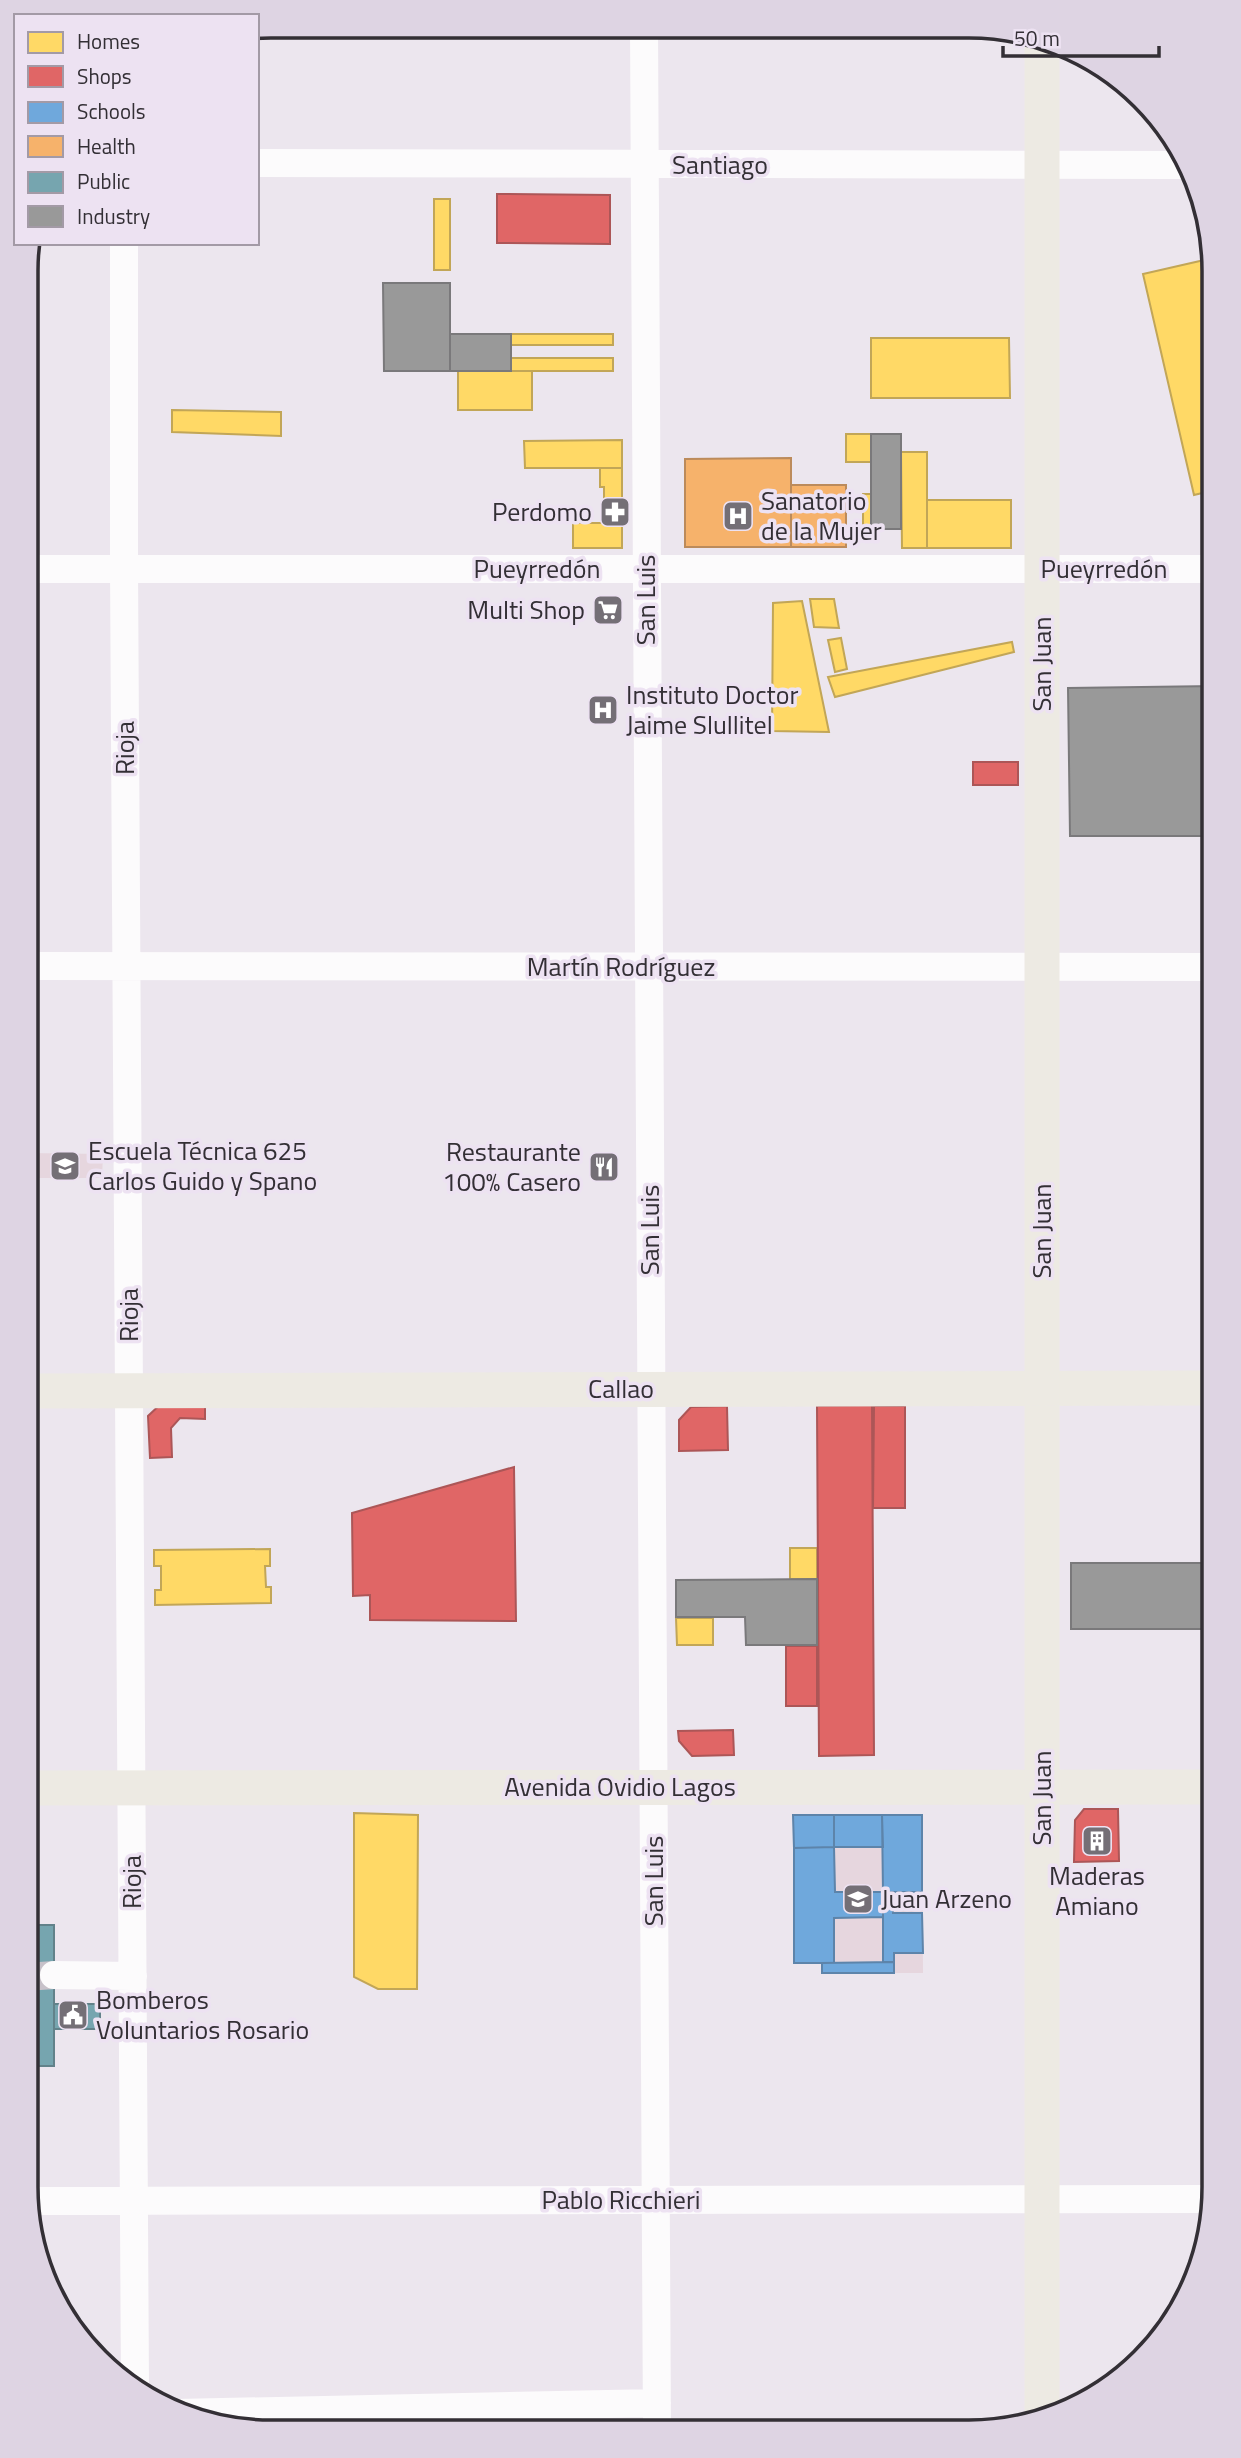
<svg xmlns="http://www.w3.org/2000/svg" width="1241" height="2458" font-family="'Titillium Web',sans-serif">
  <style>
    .education { fill: #e6d6de }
    .homes { fill: #ffd966; stroke: #c2a657; stroke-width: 2 }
    .shops { fill: #e06666; stroke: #ac5657; stroke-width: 2 }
    .schools { fill: #6fa8dc; stroke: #5d84aa; stroke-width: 2 }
    .health { fill: #f6b26b; stroke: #bc8b5b; stroke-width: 2 }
    .public { fill: #76a5af; stroke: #62828a; stroke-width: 2 }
    .industry { fill: #999; stroke: #7a797b; stroke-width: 2 }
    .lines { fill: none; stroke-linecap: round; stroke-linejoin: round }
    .minor-tunnel { stroke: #c7c1c9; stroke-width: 28; stroke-dasharray: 28 14; stroke-linecap: butt }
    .minor { stroke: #fcfbfc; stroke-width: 28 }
    .major { stroke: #edeae3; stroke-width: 35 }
    .labels { text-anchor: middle; stroke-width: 7; stroke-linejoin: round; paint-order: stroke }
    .street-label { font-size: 26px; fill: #332f35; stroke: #ede2f2 }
    .poi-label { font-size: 26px; fill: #332f35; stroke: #ede2f2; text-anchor: start }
    .rim { fill: none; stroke: #332f35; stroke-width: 3.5 }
  </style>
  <rect width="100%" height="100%" fill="#ece6ee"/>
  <path class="education" d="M27,1153L103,1154L102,1178H27Z
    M793,1815H922L923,1973H822V1963H794Z"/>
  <path class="homes" d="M434,199H450V270H434Z
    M1213,258L1215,271V490L1194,495L1143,274Z
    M511,334H613V345H511Z
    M871,338H1009L1010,398H871Z
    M511,358H613V371H511Z
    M458,371H532V410H458Z
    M172,410L281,412V436L172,432Z
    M846,434H871V462H846Z
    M622,440V468H525L524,441Z
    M901,452H927V548H902Z
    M600,468H622V500H604V487H600Z
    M863,494H871V529H863Z
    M607,500H622V523H607Z
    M927,500H1011V548H927Z
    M573,523H622V548H573Z
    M810,599H834L839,628L814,627Z
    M802,601L829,732L772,731L773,603Z
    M841,638L847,669L835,672L828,640Z
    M1012,642L1014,652L835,697L828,677Z
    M790,1548H817V1579H790Z
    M270,1549V1566H265L266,1587H271V1603L155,1605V1590H161V1566H154V1550Z
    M676,1618H713V1645H677Z
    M354,1813L418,1815L417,1989H378L354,1977Z"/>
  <path class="shops" d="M497,194L610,195V244L497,243Z
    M973,762H1018V785H973Z
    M164,1401L205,1402V1419L180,1418L171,1428L172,1457L150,1458L148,1416Z
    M872,1405L874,1755L819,1756L817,1406Z
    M727,1406L728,1450L679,1451V1420L691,1407Z
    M874,1406H905V1508H873Z
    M514,1467L516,1621L370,1620V1595L353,1596L352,1513Z
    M786,1646H817V1706H786Z
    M733,1730L734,1755L692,1756L679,1741L678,1731Z
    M1084,1809H1118L1119,1861L1074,1862L1075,1820Z"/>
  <path class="schools" d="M793,1815H834V1847L794,1848Z
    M834,1815H882L883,1847H834Z
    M882,1815H922V1892H883Z
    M834,1847L835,1892H883V1917L834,1918V1963H794V1848Z
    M883,1892H922V1905H893V1913H922L923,1953H894V1962H883Z
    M894,1962V1973H822V1963Z"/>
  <path class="health" d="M791,458V547H685V459Z
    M791,485H846V547H791Z"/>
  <path class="public" d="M27,1925H54V2066H26Z
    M54,2004H100V2029H54Z"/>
  <path class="industry" d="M383,283H450V371H384Z
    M450,334H511V371H450Z
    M871,434H901V529H871Z
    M1215,686V836H1070L1068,688Z
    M1071,1563H1214V1629H1071Z
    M817,1579V1645H746L745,1617H676V1580Z"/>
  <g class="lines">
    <path class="minor-tunnel" d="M26,1977L54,1975"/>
    <path class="minor" d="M644,29L657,2431
      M257,163L1183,165
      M124,243V569L135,2387
      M28,569H1215
      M28,966L1215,967
      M54,1975L133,1976
      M29,2201L1214,2199
      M177,2413L657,2403"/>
    <path class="major" d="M1042,43V2420
      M27,1391L1214,1388
      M27,1788L1214,1787"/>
  </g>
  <defs>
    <g id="pharmacy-square" transform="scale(1.575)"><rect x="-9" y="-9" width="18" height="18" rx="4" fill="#746f76" stroke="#ede2f2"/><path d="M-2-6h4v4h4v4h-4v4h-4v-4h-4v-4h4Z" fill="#fff"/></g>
    <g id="hospital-square" transform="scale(1.575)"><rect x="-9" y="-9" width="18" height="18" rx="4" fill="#746f76" stroke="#ede2f2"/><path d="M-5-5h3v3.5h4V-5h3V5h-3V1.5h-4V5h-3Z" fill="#fff"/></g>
    <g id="supermarket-square" transform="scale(1.575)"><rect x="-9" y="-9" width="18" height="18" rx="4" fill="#746f76" stroke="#ede2f2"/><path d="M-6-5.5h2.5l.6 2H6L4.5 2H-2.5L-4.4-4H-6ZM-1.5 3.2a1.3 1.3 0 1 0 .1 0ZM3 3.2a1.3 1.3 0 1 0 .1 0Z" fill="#fff"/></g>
    <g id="school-square" transform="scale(1.575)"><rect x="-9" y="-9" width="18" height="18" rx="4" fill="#746f76" stroke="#ede2f2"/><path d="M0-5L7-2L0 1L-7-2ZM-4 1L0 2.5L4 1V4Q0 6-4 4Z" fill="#fff"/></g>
    <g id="restaurant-square" transform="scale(1.575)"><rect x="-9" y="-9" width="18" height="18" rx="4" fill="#746f76" stroke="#ede2f2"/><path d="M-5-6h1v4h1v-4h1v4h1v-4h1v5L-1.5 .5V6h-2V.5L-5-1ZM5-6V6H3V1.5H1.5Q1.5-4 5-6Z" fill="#fff"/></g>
    <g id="building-square" transform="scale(1.575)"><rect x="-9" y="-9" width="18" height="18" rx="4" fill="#746f76" stroke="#ede2f2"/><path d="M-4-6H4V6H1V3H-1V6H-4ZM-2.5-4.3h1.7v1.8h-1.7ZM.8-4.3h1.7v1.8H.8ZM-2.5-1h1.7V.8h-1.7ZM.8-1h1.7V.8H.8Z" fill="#fff"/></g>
    <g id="civic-square" transform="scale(1.575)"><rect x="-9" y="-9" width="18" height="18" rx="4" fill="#746f76" stroke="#ede2f2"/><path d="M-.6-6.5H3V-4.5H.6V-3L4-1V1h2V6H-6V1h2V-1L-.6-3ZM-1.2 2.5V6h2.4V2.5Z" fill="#fff"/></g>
  </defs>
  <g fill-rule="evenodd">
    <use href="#pharmacy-square" x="615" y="512"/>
    <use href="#hospital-square" x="738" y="516"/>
    <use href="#supermarket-square" x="608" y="610"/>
    <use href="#hospital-square" x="603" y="710"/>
    <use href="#school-square" x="65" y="1166"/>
    <use href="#restaurant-square" x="604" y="1167"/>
    <use href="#building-square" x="1097" y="1841"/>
    <use href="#school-square" x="858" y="1899"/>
    <use href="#civic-square" x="73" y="2015"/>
  </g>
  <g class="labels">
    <g class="street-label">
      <text x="720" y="174">Santiago</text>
      <text x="537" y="578">Pueyrredón</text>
      <text x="1104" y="578">Pueyrredón</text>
      <text transform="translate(646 600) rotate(-90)" y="9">San Luis</text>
      <text transform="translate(1042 664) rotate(-90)" y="9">San Juan</text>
      <text transform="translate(125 748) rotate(-90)" y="9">Rioja</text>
      <text x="621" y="976">Martín Rodríguez</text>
      <text transform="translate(650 1230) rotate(-90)" y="9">San Luis</text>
      <text transform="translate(1042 1231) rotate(-90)" y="9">San Juan</text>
      <text transform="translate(129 1315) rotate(-90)" y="9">Rioja</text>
      <text x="621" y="1398">Callao</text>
      <text x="620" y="1796">Avenida Ovidio Lagos</text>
      <text transform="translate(1042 1798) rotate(-90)" y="9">San Juan</text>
      <text transform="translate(654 1881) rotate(-90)" y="9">San Luis</text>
      <text transform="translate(132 1882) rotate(-90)" y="9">Rioja</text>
      <text x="621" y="2209">Pablo Ricchieri</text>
    </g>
    <g class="poi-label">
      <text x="761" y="510">Sanatorio<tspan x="761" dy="30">de la Mujer</tspan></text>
      <text x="592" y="521" text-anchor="end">Perdomo</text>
      <text x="585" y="619" text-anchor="end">Multi Shop</text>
      <text x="626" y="704">Instituto Doctor<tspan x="626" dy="30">Jaime Slullitel</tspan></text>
      <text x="88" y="1160">Escuela Técnica 625<tspan x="88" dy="30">Carlos Guido y Spano</tspan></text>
      <text x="581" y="1161" text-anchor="end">Restaurante<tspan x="581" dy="30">100% Casero</tspan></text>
      <text x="1097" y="1885" text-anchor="middle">Maderas<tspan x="1097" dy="30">Amiano</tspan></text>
      <text x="881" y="1908">Juan Arzeno</text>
      <text x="96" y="2009">Bomberos<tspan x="96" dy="30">Voluntarios Rosario</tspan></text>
    </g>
  </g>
  <path d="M0 0H1241V2458H0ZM271 38H969A233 233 0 0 1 1202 271V2187A233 233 0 0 1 969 2420H271A233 233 0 0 1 38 2187V271A233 233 0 0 1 271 38Z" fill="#ded4e3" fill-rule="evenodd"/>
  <path class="rim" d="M271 38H969A233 233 0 0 1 1202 271V2187A233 233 0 0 1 969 2420H271A233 233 0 0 1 38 2187V271A233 233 0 0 1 271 38Z"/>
  <rect x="14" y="14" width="245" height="231" fill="#ede2f2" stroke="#a39aa6" stroke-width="2"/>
  <rect x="28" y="32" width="35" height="21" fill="#ffd966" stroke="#a39aa6" stroke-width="2"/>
  <text x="77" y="49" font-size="21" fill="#332f35">Homes</text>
  <rect x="28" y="66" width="35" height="21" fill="#e06666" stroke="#a39aa6" stroke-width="2"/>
  <text x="77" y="84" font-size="21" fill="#332f35">Shops</text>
  <rect x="28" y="102" width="35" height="21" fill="#6fa8dc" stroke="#a39aa6" stroke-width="2"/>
  <text x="77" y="119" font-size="21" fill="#332f35">Schools</text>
  <rect x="28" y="136" width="35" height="21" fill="#f6b26b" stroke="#a39aa6" stroke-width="2"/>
  <text x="77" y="154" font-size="21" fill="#332f35">Health</text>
  <rect x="28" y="172" width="35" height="21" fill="#76a5af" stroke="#a39aa6" stroke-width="2"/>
  <text x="77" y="189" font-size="21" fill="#332f35">Public</text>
  <rect x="28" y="206" width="35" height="21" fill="#999999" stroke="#a39aa6" stroke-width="2"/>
  <text x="77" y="224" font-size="21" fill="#332f35">Industry</text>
  <path d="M1003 46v10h156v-10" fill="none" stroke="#332f35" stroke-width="3.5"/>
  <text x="1014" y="46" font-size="21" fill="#332f35" stroke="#ede2f2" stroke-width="5" paint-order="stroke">50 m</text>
</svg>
